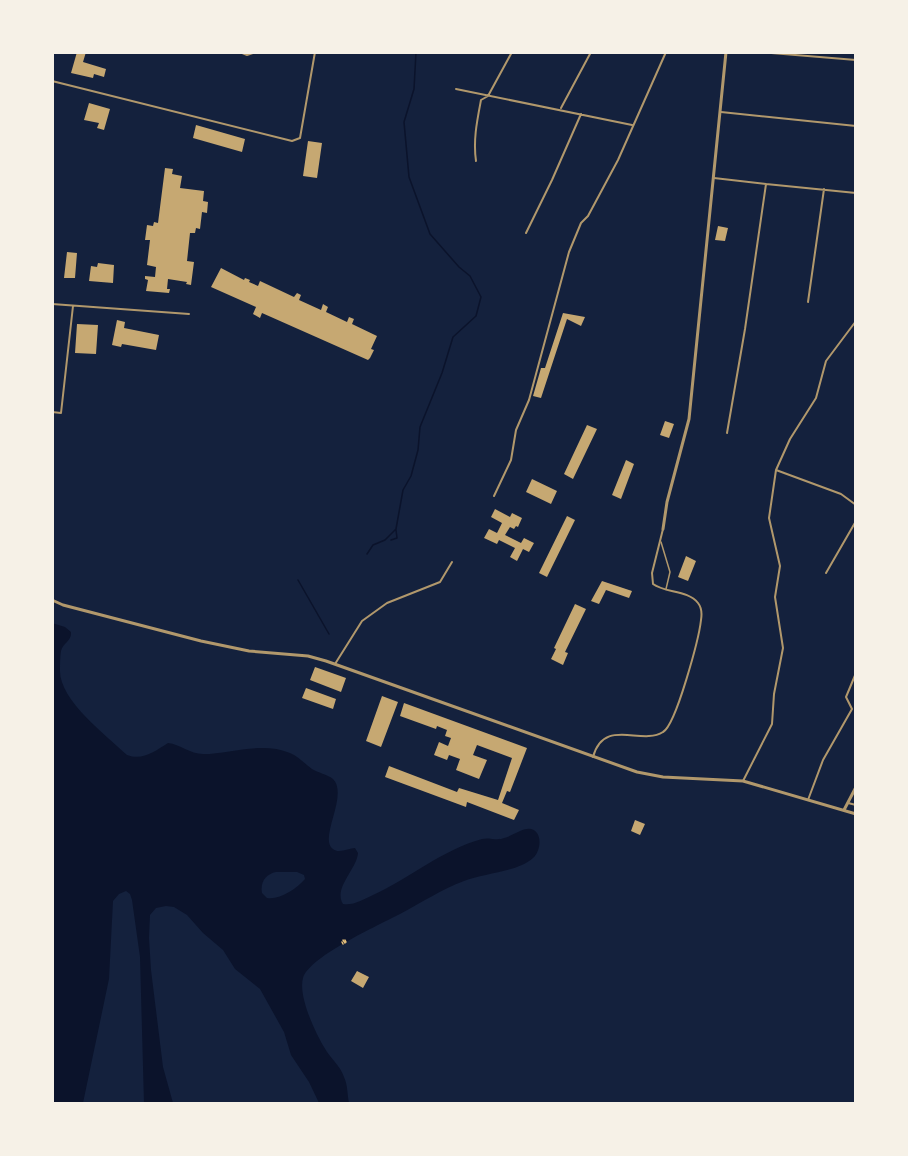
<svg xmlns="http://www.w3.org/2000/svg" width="908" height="1156" font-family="'Open Sans',sans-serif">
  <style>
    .water { fill: #0b132b; fill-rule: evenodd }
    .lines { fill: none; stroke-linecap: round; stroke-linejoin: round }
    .stream { stroke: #0b132b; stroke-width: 1.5 }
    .building { fill: #c6a872 }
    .path { stroke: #e5c07b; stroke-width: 1.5 }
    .service { stroke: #b1986c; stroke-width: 1.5 }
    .minor { stroke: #b1986c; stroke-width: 2 }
    .tertiary { stroke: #b1986c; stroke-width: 3 }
  </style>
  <rect width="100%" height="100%" fill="#14213d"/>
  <path class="water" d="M52,623L65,627L71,632C72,641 63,643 61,651C60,657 60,664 60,670C59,700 106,735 127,755C143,761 155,751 168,743C180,744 190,754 203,754C231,754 262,741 290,753C299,757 304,763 312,769C318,773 327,774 333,779C349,795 318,839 333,849C339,854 349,848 355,848L358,853C357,869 333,888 343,904C353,906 364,899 373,895C410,878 442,850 482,839C489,837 497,841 504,838C514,836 529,822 537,833C542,840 539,853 533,858C518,872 484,873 464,881C442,889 421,903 400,914C379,925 310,956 303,978C298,996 315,1032 324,1047C330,1058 340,1065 344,1077C348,1086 347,1094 349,1103H319L309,1082L291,1055L284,1032L260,989L235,969L223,950L203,933L187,915L174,907L166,906L156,908L150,915L149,938L151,970L163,1067L173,1103H144L140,957L132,900L130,894L126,891L119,894L113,901L109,979L83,1103H53ZM276,872H297L304,875L305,879C296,889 280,900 267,898L262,893C260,882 266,874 276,872Z"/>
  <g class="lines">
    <path class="stream" d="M391,540L397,538L396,530
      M367,554L373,545L385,540L396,529L403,490L411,476L418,450L420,427L442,373L453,337L476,316L481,297L470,276L459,267L430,234L409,177L404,122L414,89L416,52
      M298,580L329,634"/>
  </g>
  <path class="building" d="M77,52H86L83,62L106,69L104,77L94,74L93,78L71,73Z
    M89,103L110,109L104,130L97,128L99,123L84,120Z
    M196,125L245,139L242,152L193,138Z
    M308,141L322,143L317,178L303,176Z
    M165,168L173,169L172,174L182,176L180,188L204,191L203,201L208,202L207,213L202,212L200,229L196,228L195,233H190L187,261L194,262L191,285L186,284L187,282L168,279L167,289H170L169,293L146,291L148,280L145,279V276L155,277L156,267L147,265L150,240H145L147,225L153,226L154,222L158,223Z
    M718,226L728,228L725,241L715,240Z
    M67,252L77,253L75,278H64Z
    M98,263L114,265L113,283L89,281L91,266L97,267Z
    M221,268L244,280L245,278L250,280L249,282L258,286L260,281L294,297L297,293L301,295L299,300L321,310L323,304L328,307L326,312L347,322L349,317L354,319L352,324L377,336L371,349L374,350L370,358L368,360L262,313L260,318L253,314L256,307L211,287Z
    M563,313L585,317L581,326L567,319L541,398L533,396L541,368H545Z
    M117,320L125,322L124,328L159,335L156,350L122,344L121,347L112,345Z
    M77,324L98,325L96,354L75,353Z
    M665,421L674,424L669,438L660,435Z
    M587,425L597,429L573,479L564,474Z
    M626,460L634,464L621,499L612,495Z
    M532,479L557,491L551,504L526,492Z
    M495,509L510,517L512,513L522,518L518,527L516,526L514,529L510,527L505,535L521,543L524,538L534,543L529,552L523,549L517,561L510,557L515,548L499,540L497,544L484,538L489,529L497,533L502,523L491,517Z
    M567,516L575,520L547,577L539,573Z
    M686,556L696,561L688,581L678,577Z
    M602,581L632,591L629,598L606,590L599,604L591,601Z
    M575,604L586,609L565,652L568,653L563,665L551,659L556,649L554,648Z
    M315,667L346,678L341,692L310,680Z
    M306,688L336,699L333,709L302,698Z
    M382,696L398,702L381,747L366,741Z
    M404,703L527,748L510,792L507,791L502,803L519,810L514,820L467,802L466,807L385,777L389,766L457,792L459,788L498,800L512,758L477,745L473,755L487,760L479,779L456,770L460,759L449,755L447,760L434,755L439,742L448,746L451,738L445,736L447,730L437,726L436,729L400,716Z
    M635,820L645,824L640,835L631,831Z
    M357,971L369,977L363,988L351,981Z"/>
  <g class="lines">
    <path class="path" d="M343,940L345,943
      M345,940L346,942
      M342,942L343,944"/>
    <path class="service" d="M661,542L670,572L666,589"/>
    <path class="minor" d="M240,52L247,55L256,52
      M760,52L856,60
      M52,81L292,141L300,138L315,52
      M456,89L632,125
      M561,108L591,52
      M721,112L856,126
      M476,161C473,140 477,121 481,100L488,96L512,52
      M714,178L766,184
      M526,233L552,180L581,114
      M808,302L824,189
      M52,304L189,314
      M52,412L61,413L73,306
      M727,433L745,329L766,184L856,193
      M776,470L841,494L856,505
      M494,496L511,460L516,430L529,400L569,252L581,223L588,216L618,160L666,52
      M826,573L856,521
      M335,664L362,621L387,603L440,582L452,562
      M593,757C604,717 641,746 663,732C676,725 699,638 701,620C702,614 702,608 698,603C688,590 665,593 653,584L652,573L663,529
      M743,781L772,724L774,694L783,648L775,597L780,566L769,518L776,470L790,439L816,398L826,361L856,321
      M808,800L823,760L852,709L846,697L856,673
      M848,803L856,805"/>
    <path class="tertiary" d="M663,529L667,502L689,419L726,52
      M52,600L63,605L201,641L249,651L308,656L326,661L637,772L663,777L743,781L856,814
      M844,810L856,787"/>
  </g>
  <rect width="908" height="1156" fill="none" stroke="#f6f1e7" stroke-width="108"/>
</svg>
